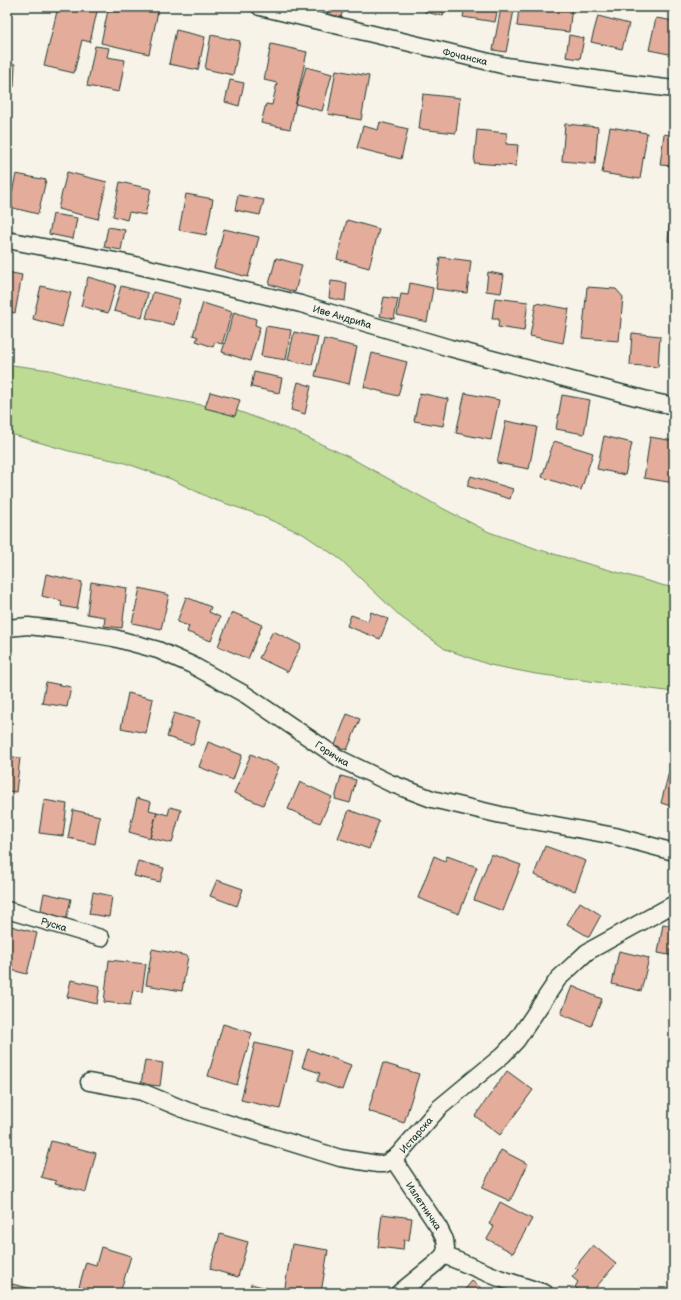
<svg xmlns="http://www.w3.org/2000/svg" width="681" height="1300" viewBox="0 0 681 1300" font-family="'Balsamiq Sans',sans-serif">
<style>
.green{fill:#bedb93;stroke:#6e8c64}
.building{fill:#e4ad9b;stroke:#1f3d34}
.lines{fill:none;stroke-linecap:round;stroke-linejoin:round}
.street-casing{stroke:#1f3d34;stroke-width:19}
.street{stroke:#f7f3e8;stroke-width:16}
.labels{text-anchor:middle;stroke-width:3;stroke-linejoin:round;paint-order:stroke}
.street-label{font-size:10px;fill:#1f3d34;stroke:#f7f3e8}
</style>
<rect width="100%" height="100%" fill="#f7f3e8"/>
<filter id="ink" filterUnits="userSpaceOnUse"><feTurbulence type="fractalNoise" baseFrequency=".025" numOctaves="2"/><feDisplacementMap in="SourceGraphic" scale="8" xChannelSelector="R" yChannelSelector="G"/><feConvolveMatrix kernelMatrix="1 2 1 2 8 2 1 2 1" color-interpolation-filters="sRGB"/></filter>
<g filter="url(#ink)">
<path class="green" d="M12,365l38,5 47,14 93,19 45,7 60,22 54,25 91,50 49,25 51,18 125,36 9,1v105l-138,-18 -46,-9 -45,-16 -44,-32 -61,-58 -37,-25 -49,-21 -42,-14 -41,-20 -49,-17 -53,-11 -62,-18v-67z"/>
<path class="building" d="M7,7h5l-5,31z
M58,7h40l-8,35 -8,-2 -8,33 -30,-7z
M118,7h21l19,4 -9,43 -48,-11 7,-33 9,2z
M329,7h15l-3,10 -14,-3z
M426,7h19l-2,9 -18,-4z
M465,7h33l-3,15 -32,-5z
M519,7h53l-3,25 -52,-6z
M616,7h21l-1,4z
M647,7h20l-1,5 -19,-4z
M501,8l13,2 -8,42 -13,-2z
M598,16l31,8 -7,25 -31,-7z
M656,18l18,3v34l-25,-5z
M176,30l29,7 -7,33 -29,-6z
M211,35l29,6 -7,34 -28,-6z
M569,35l15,3 -4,21 -14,-2z
M271,44l36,8 -17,77 -29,-6 5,-19 6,1 5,-22 -13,-3z
M95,46l14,2 -2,9 18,3 -6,32 -32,-6z
M7,64h8l-1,23h-7z
M306,67l26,7 -10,37 -26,-7z
M336,70l33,6 -8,44 -33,-6z
M230,80l14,3 -5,23 -14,-4z
M423,94l37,4 -4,35 -37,-4z
M380,122l28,7 -7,30 -44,-11 6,-22 15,4z
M565,124l33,3 -3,37 -33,-3z
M610,127l37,6 -7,46 -38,-6z
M477,130l30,3 -1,11 12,1 -2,21 -42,-3z
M664,134l10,2v30l-14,-1z
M67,172l40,10 -9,37 -40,-10z
M16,174l30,6 -8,34 -29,-7z
M120,182l31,7 -6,26 -16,-3 -2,8 -14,-4z
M186,194l27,5 -7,36 -27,-5z
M238,195l26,5 -4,15 -25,-5z
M53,214l24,4 -4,21 -24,-5z
M347,220l32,9 -10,39 -32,-9z
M670,220l4,1v21l-6,-1z
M108,227l17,3 -4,20 -17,-3z
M224,229l35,8 -11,40 -34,-9z
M440,257l31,4 -4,32 -31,-4z
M276,258l26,7 -7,27 -26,-8z
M7,272l15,3 -7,38 -8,-2z
M488,272l16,3 -3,18 -15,-2z
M88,277l28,8 -8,28 -27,-7z
M331,281l16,2 -2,18 -16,-3z
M410,283l23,5 -6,34 -30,-7 4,-21 7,1z
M41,286l30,7 -9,34 -29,-8z
M121,286l27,7 -6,25 -28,-7z
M587,287l29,2 7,8 -4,44 -37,-3z
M153,292l27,7 -6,26 -28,-7z
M384,297l14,2 -4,20 -14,-3z
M495,298l33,4 -4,29 -26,-4 1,-8h-7z
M203,303l29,9 -10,32 -7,-2 -2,5 -17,-6 2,-4 -5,-2z
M536,303l33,6 -6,34 -33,-7z
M234,312l22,7 -1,6 5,2 -10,34 -28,-9z
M266,326l25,4 -5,30 -25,-4z
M294,332l24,5 -6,28 -24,-5z
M632,333l28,3 -2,31 -28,-2z
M324,339l33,8 -8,37 -34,-8z
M372,353l35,9 -9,34 -34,-9z
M254,372l28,6 -3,15 -28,-6z
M298,382l13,4 -6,28 -14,-4z
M210,392l30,8 -5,16 -30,-8z
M420,393l28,6 -5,27 -29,-5z
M465,393l34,7 -8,40 -35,-7z
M562,395l28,5 -6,34 -28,-5z
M506,421l31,6 -8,42 -32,-6z
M604,436l28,7 -7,32 -28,-6z
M650,437l24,4v42l-30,-5z
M554,441l39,12 -12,37 -39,-13z
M471,476l42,13 -3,10 -43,-13z
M46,574l36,8 -5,27 -16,-3 1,-5 -20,-5z
M91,582l36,6 -5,40 -18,-2 1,-9 -18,-3z
M140,588l29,7 -8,34 -29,-6z
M186,597l25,10 -2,5 11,5 -9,24 -24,-9 2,-6 -12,-4z
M232,612l30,13 -14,34 -30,-13z
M371,612l17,7 -8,20 -33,-13 4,-11 17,6z
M273,631l28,14 -13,27 -29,-14z
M46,682l25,5 -4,20 -25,-4z
M128,693l25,6 -7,34 -25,-5z
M174,713l26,8 -7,24 -26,-8z
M347,714l13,5 -13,31 -12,-5z
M208,742l34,13 -9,25 -34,-13z
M251,754l28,13 -16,38 -29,-12z
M7,756l13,2 -4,34 -9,-1z
M669,772l5,1v34l-13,-4z
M341,776l15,4 -6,23 -15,-4z
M300,782l32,15 -12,26 -32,-14z
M137,798l14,4 -2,8 8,2 -7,26 -21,-6z
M44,800l23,4 -4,32 -24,-3z
M170,807l11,3 -9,33 -22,-5 7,-26 11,3z
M73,810l27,6 -5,28 -27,-6z
M349,810l30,11 -10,28 -31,-11z
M545,846l41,15 -11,30 -41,-16z
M491,854l30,11 -18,46 -29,-11z
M434,856l11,5 2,-5 30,11 -18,47 -41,-16z
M138,861l26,7 -4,14 -26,-6z
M217,880l26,9 -6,17 -27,-10z
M93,892l19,4 -3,21 -20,-3z
M44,893l27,6 -5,21 -26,-5z
M580,902l21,13 -12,22 -22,-13z
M663,924l11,2v30l-16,-3z
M7,925l30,8 -10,41 -20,-5z
M152,949l36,7 -6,35 -36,-6z
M619,951l30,7 -8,33 -29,-7z
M109,960l37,4 -4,28 -9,-2 -3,15 -26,-3z
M71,980l29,6 -3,18 -30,-7z
M572,986l30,13 -11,27 -30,-12z
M223,1024l29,9 -15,52 -29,-9z
M255,1043l38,9 -13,57 -39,-9z
M308,1049l43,16 -9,25 -25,-9 3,-8 -18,-6z
M145,1060l18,3 -3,23 -19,-2z
M383,1063l36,11 -15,49 -36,-12z
M507,1071l26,19 -33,45 -25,-19z
M51,1141l45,12 -10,39 -31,-8 1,-3 -15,-4z
M501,1150l27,14 -18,37 -28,-13z
M500,1202l32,17 -19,34 -26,-14 7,-12 -5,-3z
M382,1214l30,4 -3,22h-5l-1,10 -25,-3z
M220,1234l28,8 -10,35 -28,-8z
M292,1244l36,6 -7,43h-37z
M593,1245l23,19 -25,29h-9l-7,-6 3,-5 -6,-5 6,-7 -3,-3z
M101,1247l30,9 -11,37h-20l-21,-6 7,-25 10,3z
M472,1281l15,12h-25z
M7,1283l31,7 -1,3h-30z
M251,1284l31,8v1h-33z"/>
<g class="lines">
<defs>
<g id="street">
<path id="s1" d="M260,7l246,59 110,16 58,7"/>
<path id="s2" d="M7,240l124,24 170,40 149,44 205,54 19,4"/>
<path id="s3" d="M7,628l21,-2 44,5 42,7 44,12 34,15 54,30 94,64 50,24 42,16 69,16 114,21 59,16"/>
<path id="s4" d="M7,910l94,28"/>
<path id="s5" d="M89,1082l38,7 15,3 46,19 152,47 38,6h7l13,-9 41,-47 64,-53 14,-15 41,-61 13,-12 16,-15 87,-48"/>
<path id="s6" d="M393,1159l46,69 6,12 1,8 -2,7 -8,8 -37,30"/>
<path d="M444,1255l55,23 46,15"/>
</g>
</defs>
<use href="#street" class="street-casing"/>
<use href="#street" class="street"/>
</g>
</g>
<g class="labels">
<g class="street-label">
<text dy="4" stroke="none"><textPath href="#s1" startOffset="211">Фочанска</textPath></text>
<text dy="4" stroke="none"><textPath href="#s2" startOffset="344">Иве Андрића</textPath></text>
<text dy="4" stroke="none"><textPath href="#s3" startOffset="357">Горичка</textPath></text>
<text dy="4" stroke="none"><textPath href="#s4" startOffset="49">Руска</textPath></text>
<text dy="4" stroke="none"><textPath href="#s5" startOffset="351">Истарска</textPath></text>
<text dy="4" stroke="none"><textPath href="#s6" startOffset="56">Излетничка</textPath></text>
</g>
</g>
<rect width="681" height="1300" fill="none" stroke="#f7f3e8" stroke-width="24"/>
<rect x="12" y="12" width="657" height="1276" fill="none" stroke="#1f3d34" stroke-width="1.5" filter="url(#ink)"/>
</svg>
